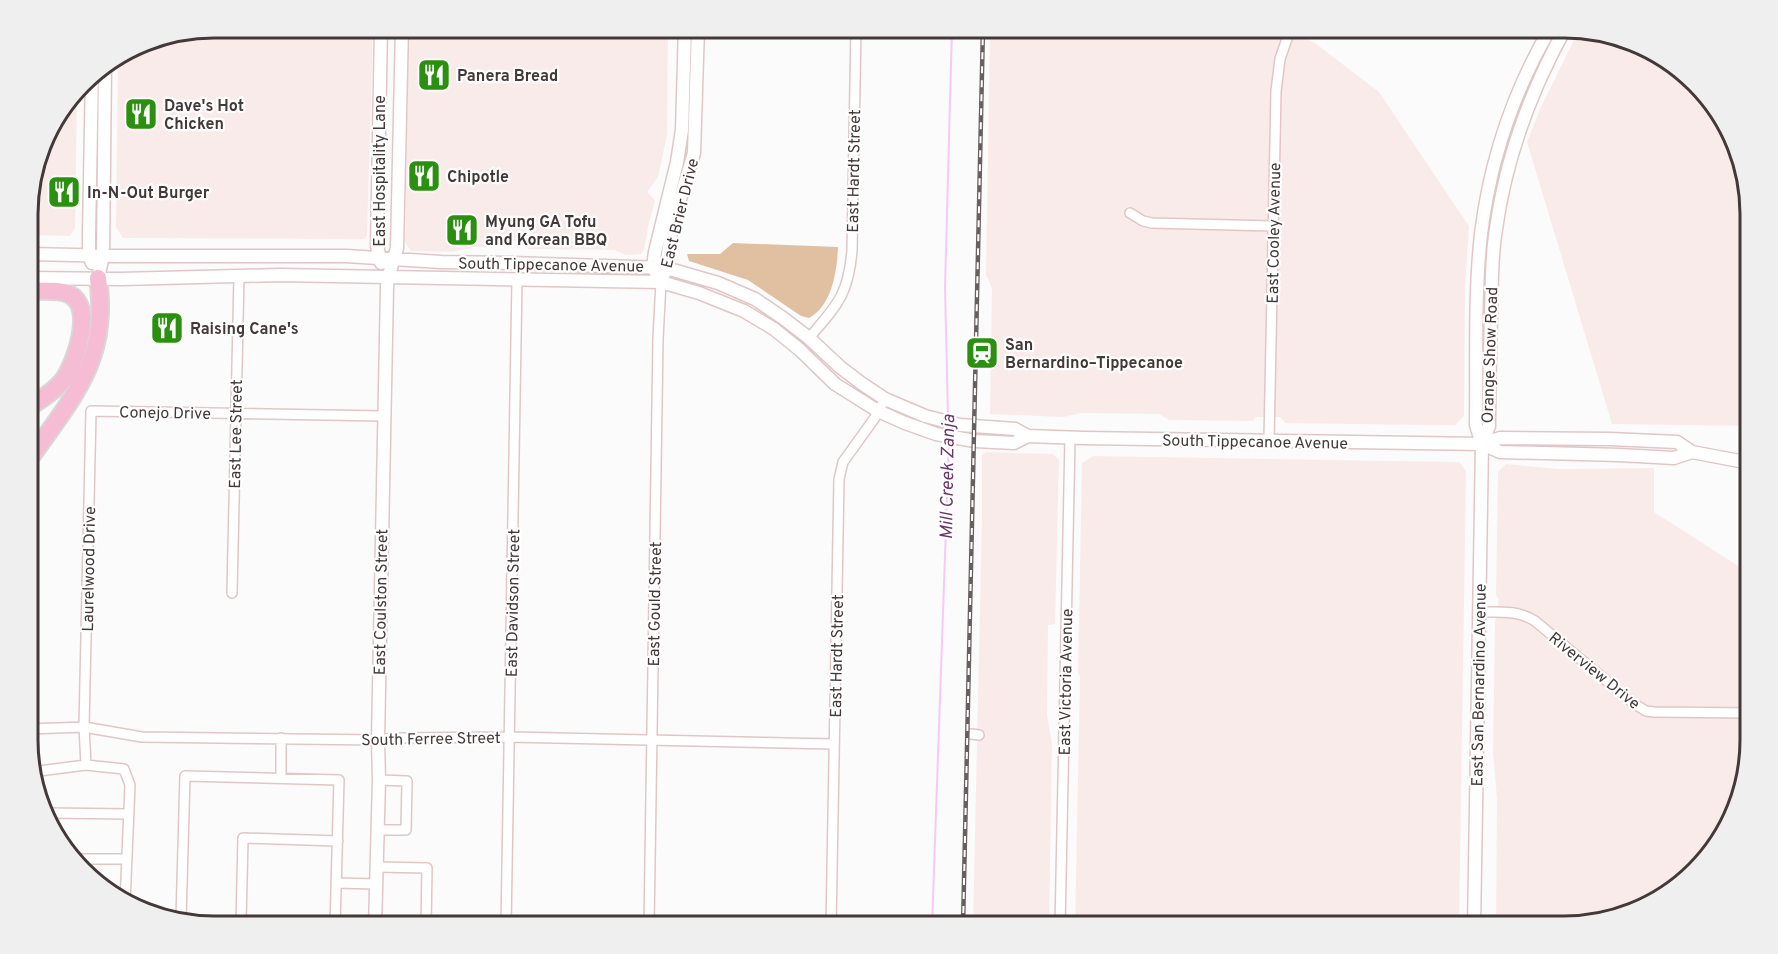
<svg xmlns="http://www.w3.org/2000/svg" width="1778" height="954" viewBox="0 0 1778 954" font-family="Overpass,sans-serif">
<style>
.built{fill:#faebeb}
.green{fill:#e1c0a1}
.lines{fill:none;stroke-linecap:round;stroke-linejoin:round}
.stream{stroke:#f8c8f6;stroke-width:2}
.street-casing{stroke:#e2c6c7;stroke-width:12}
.secondary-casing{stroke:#e2c6c7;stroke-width:15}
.highway-casing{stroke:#dad7d7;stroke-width:20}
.street{stroke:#fff;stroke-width:9}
.secondary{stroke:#fff;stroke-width:12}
.highway{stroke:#f5bcd3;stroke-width:16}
.rail-casing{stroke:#685f5f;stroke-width:4.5}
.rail{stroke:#fff;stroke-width:2;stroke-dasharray:7;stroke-linecap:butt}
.labels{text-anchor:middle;stroke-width:4.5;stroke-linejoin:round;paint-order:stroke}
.poi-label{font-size:16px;font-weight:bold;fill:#443939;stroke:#fff;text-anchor:start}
.street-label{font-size:16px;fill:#443939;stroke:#fff}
.water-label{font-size:18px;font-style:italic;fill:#6c346c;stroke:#fff}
.rim{fill:none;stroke:#443939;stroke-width:3}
</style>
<rect width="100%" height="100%" fill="#fbfbfb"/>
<path class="built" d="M213,27h160l-6,209 -3,3 -241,-1 -7,-11 2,-171 24,-15z
M409,27h259l-1,108 -9,42 -11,15 7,7 1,3 -6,20 -5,28 -3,4 -15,1 -12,-5 -85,-1 -4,-2 -4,-6h-13l-6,6h-28l-21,5 -42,-1 -6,-9z
M990,27h288l37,16 64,49 90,134 -4,63 -1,127 -9,9h-33l-136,-2 -6,-6h-24l-3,4 -84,-1 -10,-6 -77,-1 -19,4 -73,-3 2,-126 -6,-13z
M1579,30l68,16 71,62 3,7 28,74 1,237 -138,-2 -85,-282 13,-33z
M77,91l-2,137 -5,8 -42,-1 -1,-34 19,-70z
M986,452l67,2 6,6 -4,164 -7,1 -1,90 5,29 -3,183h-76l9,-411v-61z
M1093,456l366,6 7,9 -7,456h-384l5,-250 -2,-4 4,-210z
M1506,464l52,5 96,-1v44l97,62v167l-19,82 -64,73 -91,31h-81l1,-128 -4,-47 2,-128 4,-25 -3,-4 2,-123z"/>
<path class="green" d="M733,243l105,4c-1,24 -6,59 -29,71l-8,-2 -53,-36 -59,-19 -2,-7h33z"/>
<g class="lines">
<path class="stream" d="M948,417l-3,-129 7,-261
M932,927l17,-486"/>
<defs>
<path id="street" d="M1130,213l13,8 9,2 122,3
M809,338c28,-33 39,-42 43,-87l4,-224
M1269,441l7,-350 4,-32 11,-32
M232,593l7,-317
M1479,612c20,0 39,-2 56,9l98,82 13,8 8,1 97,1
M29,729l55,-2 58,10 236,3 19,-2 113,-1 324,7
M971,734l8,1
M31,772l55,-7
M281,778v-40
M48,813l81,1
M378,830h28l1,-49 -28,-1
M71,859h55
M377,867l50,1 -1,59
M336,883l40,1
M125,903l5,-118 -6,-16 -38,-4 -2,-38 7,-316 292,5
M181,919l4,-143 154,4 -4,147
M335,925l-94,-3 2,-84 95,3
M506,927l11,-647
M649,927l9,-588 3,-57
M831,927l8,-448 4,-17 31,-43 11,-20
M1060,927l10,-489"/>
<path id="secondary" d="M92,72l-3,162v21l3,8
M28,254l92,2h226l95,6 71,1 154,5 52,15 37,16 28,19 26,20 31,29 21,16 24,16 40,17 35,9 55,4 13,7 55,2 399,6 18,-6 110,1 67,3 15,10 58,11
M381,263l-4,-17 4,-219
M656,273l-3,-7 2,-14 22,-90 5,-32 3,-103
M664,274l2,-6 6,-42 22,-73 4,-126
M28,278l93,1 159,-4 381,7 38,11 45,18 30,18 26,21 35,34 43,27 27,12 31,11 39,7 39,2 14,-7
M98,278l5,-22 2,-191
M1482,444l-6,-19c1,-63 -2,-128 5,-191 9,-73 33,-144 70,-207
M1482,444l18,8 120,3 54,3 18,-6
M375,927l4,-147 -1,-40 9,-453 1,-9 9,-30 5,-221
M1474,927l8,-483 7,-18c0,-37 1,-74 2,-110 1,-29 0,-58 5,-87 10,-72 35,-139 70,-202"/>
<path id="highway" d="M28,291c12,0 30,-2 41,3 26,13 7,67 -5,85 -9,12 -24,21 -36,29
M28,461c44,-63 82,-101 70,-183"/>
</defs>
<use href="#street" class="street-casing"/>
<use href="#secondary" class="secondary-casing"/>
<use href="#highway" class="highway-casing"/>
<use href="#street" class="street"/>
<use href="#secondary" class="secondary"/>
<use href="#highway" class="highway"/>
<defs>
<path id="rail" d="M963,927l20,-900"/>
</defs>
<use href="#rail" class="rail-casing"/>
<use href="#rail" class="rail"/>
</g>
<defs>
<symbol id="restaurant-square" viewBox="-11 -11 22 22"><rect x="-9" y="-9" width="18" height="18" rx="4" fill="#2b900f" stroke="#fff"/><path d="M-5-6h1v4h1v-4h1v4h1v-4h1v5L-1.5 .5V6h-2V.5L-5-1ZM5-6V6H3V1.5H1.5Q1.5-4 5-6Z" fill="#fff"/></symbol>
<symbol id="station-square" viewBox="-11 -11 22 22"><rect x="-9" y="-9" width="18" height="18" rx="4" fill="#2b900f" stroke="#fff"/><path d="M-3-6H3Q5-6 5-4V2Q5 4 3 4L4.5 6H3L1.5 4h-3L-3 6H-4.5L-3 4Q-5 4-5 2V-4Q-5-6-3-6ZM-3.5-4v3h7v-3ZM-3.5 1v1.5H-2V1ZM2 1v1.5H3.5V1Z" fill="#fff"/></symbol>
</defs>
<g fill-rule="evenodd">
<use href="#restaurant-square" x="415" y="56" width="38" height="38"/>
<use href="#restaurant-square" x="122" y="95" width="38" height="38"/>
<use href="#restaurant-square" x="405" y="157" width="38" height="38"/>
<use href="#restaurant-square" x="45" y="173" width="38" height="38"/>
<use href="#restaurant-square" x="443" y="211" width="38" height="38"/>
<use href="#restaurant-square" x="148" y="309" width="38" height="38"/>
<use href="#station-square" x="963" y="334" width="38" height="38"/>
</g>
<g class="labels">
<g class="poi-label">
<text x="457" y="81">Panera Bread</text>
<text x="164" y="111">Dave's Hot<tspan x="164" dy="18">Chicken</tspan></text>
<text x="447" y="182">Chipotle</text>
<text x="87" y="198">In-N-Out Burger</text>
<text x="485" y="227">Myung GA Tofu<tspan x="485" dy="18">and Korean BBQ</tspan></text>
<text x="190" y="334">Raising Cane's</text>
<text x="1005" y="350">San<tspan x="1005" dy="18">Bernardino–Tippecanoe</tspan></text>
</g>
<g class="street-label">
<text transform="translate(379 171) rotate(-90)" y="6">East Hospitality Lane</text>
<text transform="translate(853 171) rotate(-89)" y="6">East Hardt Street</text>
<text transform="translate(679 213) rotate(-76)" y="6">East Brier Drive</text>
<text transform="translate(1273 233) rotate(-89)" y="6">East Cooley Avenue</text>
<text transform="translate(551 264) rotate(1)" y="6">South Tippecanoe Avenue</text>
<text transform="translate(1489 355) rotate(-88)" y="6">Orange Show Road</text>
<text transform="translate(165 412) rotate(1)" y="6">Conejo Drive</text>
<text transform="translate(235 434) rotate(-89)" y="6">East Lee Street</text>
<text transform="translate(1255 441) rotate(1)" y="6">South Tippecanoe Avenue</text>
<text transform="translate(88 569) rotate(-89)" y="6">Laurelwood Drive</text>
<text transform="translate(380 602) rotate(-89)" y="6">East Coulston Street</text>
<text transform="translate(512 603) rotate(-89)" y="6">East Davidson Street</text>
<text transform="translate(654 604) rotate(-89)" y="6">East Gould Street</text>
<text transform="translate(836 656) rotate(-89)" y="6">East Hardt Street</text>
<text transform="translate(1595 670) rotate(39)" y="6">Riverview Drive</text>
<text transform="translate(1065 682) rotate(-89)" y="6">East Victoria Avenue</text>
<text transform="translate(1478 685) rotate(-89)" y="6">East San Bernardino Avenue</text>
<text transform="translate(431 738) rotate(-1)" y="6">South Ferree Street</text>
</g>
<g class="water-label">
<text transform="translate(947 477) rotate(-89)" y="6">Mill Creek Zanja</text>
</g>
</g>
<path d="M0 0H1778V954H0ZM214 38H1564A176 176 0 0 1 1740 214V740A176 176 0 0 1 1564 916H214A176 176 0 0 1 38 740V214A176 176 0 0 1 214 38Z" fill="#f0efef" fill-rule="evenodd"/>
<path class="rim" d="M214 38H1564A176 176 0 0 1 1740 214V740A176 176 0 0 1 1564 916H214A176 176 0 0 1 38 740V214A176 176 0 0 1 214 38Z"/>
</svg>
